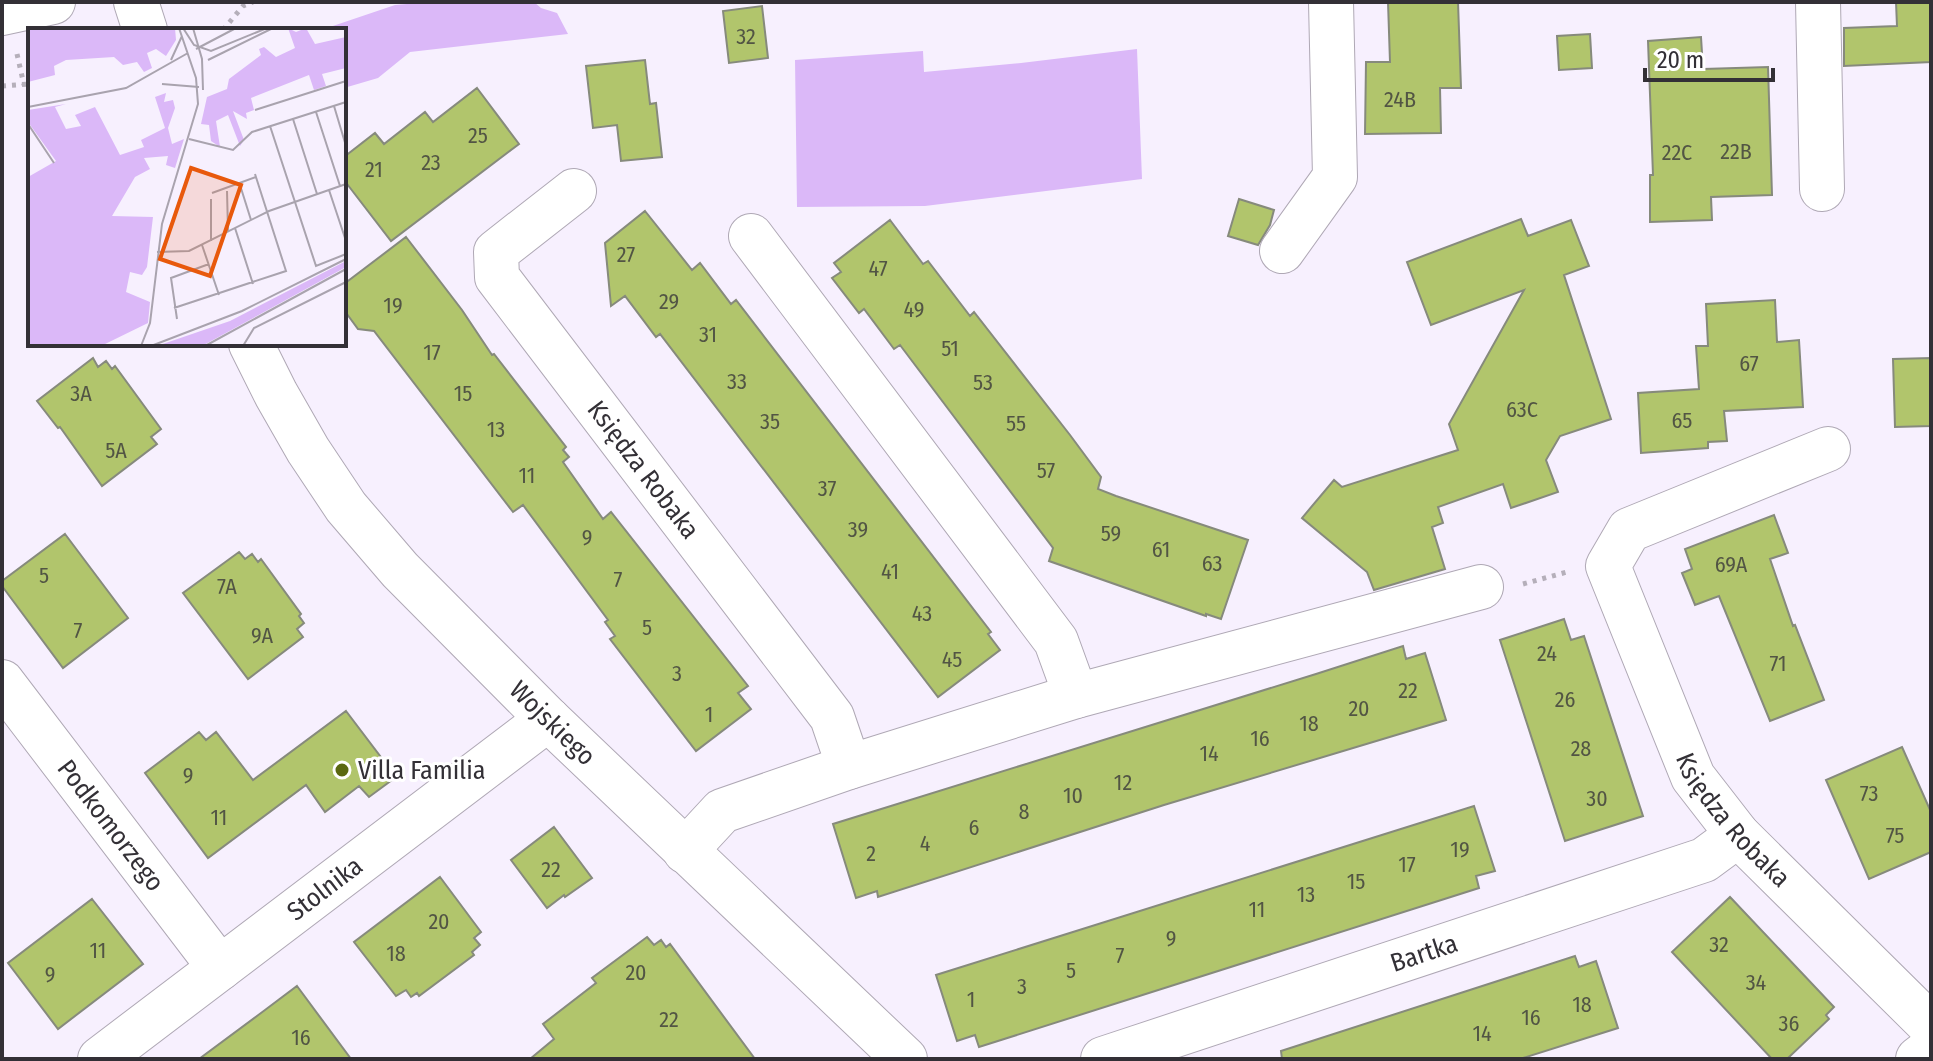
<svg xmlns="http://www.w3.org/2000/svg" width="1933" height="1061" viewBox="0 0 1933 1061" font-family="'Fira Sans Condensed',sans-serif">
<style>
.green{fill:#dbb8f8}
.building{fill:#b1c56c;stroke:#868a7c;stroke-width:2}
.lines{fill:none;stroke-linecap:round;stroke-linejoin:round}
.minor-casing{stroke:#afa8b5;stroke-width:46}
.major-casing{stroke:#afa8b5;stroke-width:46}
.path{stroke:#b5afba;stroke-width:5;stroke-dasharray:4 6;stroke-linecap:butt}
.minor{stroke:#fff;stroke-width:44}
.major{stroke:#fff;stroke-width:44}
.poi-dot{fill:#5a6811;stroke:#fff;stroke-width:3}
.labels{text-anchor:middle;stroke-width:6;stroke-linejoin:round;paint-order:stroke}
.number-label{font-size:22px;fill:#525544}
.street-label{font-size:26px;fill:#333036;stroke:#fff}
.poi-label{font-size:26px;fill:#333036;stroke:#fff;text-anchor:start}
.inset-road{fill:none;stroke:#a9a3ae;stroke-width:2}
.view{fill:#e8590c;fill-opacity:0.15;stroke:#e8590c;stroke-width:4}
.inset-edge{fill:none;stroke:#333036;stroke-width:4}
</style>
<rect width="100%" height="100%" fill="#f7f0fe"/>
<path class="green" d="M430,2h104l7,6 16,5 11,21 -158,18 -32,26 -34,10v-58h-23l74,-25z
M1137,49l5,130 -217,27 -128,1 -2,-147 128,-9 1,21 97,-9z"/>
<path class="building" d="M1388,2h70l3,86h-21l1,45 -76,1 1,-72h24z
M1896,2h35v60l-87,4v-38l53,-2z
M762,6l6,52 -39,5 -6,-52z
M1590,34l2,34 -33,2 -2,-34z
M1701,37l2,32 65,-2 4,128 -61,2 1,23 -62,2v-47h3l-5,-134z
M645,60l5,44 6,-1 6,54 -41,4 -4,-36 -24,3 -7,-62z
M477,88l42,56 -128,97 -47,-61v-23l31,-24 9,11 41,-32 8,10z
M1239,199l35,11 -4,15 -12,20 -30,-9z
M645,211l47,59 8,-7 31,41 5,-4 255,332 -3,2 12,16 -62,47 -278,-363 -4,3 -31,-41 -14,10 -6,-63z
M1521,219l7,17 43,-16 18,46 -25,9 47,144 -51,17 -14,24 12,32 -47,16 -8,-24 -65,23 5,16 -11,4 13,42 -71,21 -7,-18 -65,-54 32,-38 8,7 116,-37 -9,-26 75,-134 -93,35 -24,-63z
M890,220l33,44 5,-3 42,55 4,-4 96,123 31,42 -3,12 18,7 132,44 -27,79 -15,-5v2l-157,-55 4,-13 -153,-203 -6,4 -30,-40 -5,4 -27,-35 9,-6 -7,-9z
M406,237l56,73 30,45 2,-1 72,93 -3,3 6,7 -6,5 40,57 8,-7 137,174 -10,7 13,16 -55,42 -86,-112 5,-3 -10,-14 3,-2 -85,-115 -10,7 -139,-181 -16,-2 -14,-19v-26z
M1775,300l2,42 22,-2 4,67 -79,4 3,30 -19,1v6l-67,5 -3,-60 61,-4 -3,-43h12l-2,-42z
M93,358l5,9 8,-6 6,8 3,-3 46,63 -10,8 6,7 -55,42 -42,-59 -2,1 -21,-27z
M1931,358v68l-36,1 -2,-68z
M1774,515l14,38 -18,6 23,67 2,-1 29,75 -54,21 -51,-125 -24,9 -13,-32 10,-4 -7,-20z
M65,534l63,84 -65,50 -61,-82v-5z
M239,552l6,7 7,-5 6,8 3,-3 40,55 -2,2 5,7 -7,6 6,8 -55,42 -65,-86z
M1564,619l7,21 13,-4 59,180 -78,25 -65,-201z
M1403,646l3,13 19,-6 21,67 -282,85 -286,92 -1,-6 -21,7 -23,-74 483,-150z
M346,711l50,66 -27,20 -10,-11 -34,26 -19,-27 -98,73 -63,-85 54,-41 7,8 10,-8 37,48z
M1902,747l29,65v40l-62,27 -43,-99z
M1474,806l21,65 -19,5 3,12 -500,159 -4,-12 -18,6 -21,-66z
M554,827l38,51 -27,19 -1,-2 -17,13 -36,-48z
M440,877l41,55 -7,6 6,7 -8,7 2,3 -55,41 -2,-3 -6,4 -5,-7 -10,6 -42,-54z
M1730,897l104,110 -8,8 3,4 -42,40h-15l-100,-107z
M92,899l51,65 -85,65 -50,-66z
M647,937l7,8 7,-5 5,7 4,-3 85,115h-225l24,-20 -11,-15 53,-41 -4,-5z
M1575,956l4,11 17,-6 22,67 -98,31h-238l-1,-8z
M297,986l54,73h-152l66,-49z"/>
<g class="lines">
<defs>
<g id="minor">
<path d="M136,2l9,28"/>
<path d="M1818,2l4,187"/>
<path id="s1" d="M574,191l-78,61 1,25 335,440 17,50"/>
<path d="M751,236l305,405 20,55"/>
<path d="M1282,251l53,-74 -4,-175"/>
<path id="s2" d="M251,344l25,50 32,56 38,57 54,63 148,149 357,340"/>
<path id="s3" d="M1828,449l-199,81 -21,36 85,211 45,58 193,191"/>
<path id="s4" d="M2,682l218,286"/>
<path d="M685,851l37,-40 127,-44 227,-71 405,-109"/>
<path id="s5" d="M100,1059l448,-340"/>
<path id="s6" d="M1103,1059l601,-199 34,-25"/>
<path d="M1918,1059l13,-10"/>
</g>
<path id="major" d="M2,13l51,-11"/>
</defs>
<use href="#minor" class="minor-casing"/>
<use href="#major" class="major-casing"/>
<path class="path" d="M223,30l20,-24 10,-4
M17,54l7,31
M2,86l28,-2
M1523,584l44,-12"/>
<use href="#minor" class="minor"/>
<use href="#major" class="major"/>
</g>
<circle class="poi-dot" cx="342" cy="770" r="8"/>
<g class="labels">
<g class="number-label">
<text x="746" y="44">32</text>
<text x="1400" y="107">24B</text>
<text x="478" y="143">25</text>
<text x="1736" y="159">22B</text>
<text x="1677" y="160">22C</text>
<text x="431" y="170">23</text>
<text x="374" y="177">21</text>
<text x="626" y="262">27</text>
<text x="878" y="276">47</text>
<text x="669" y="309">29</text>
<text x="393" y="313">19</text>
<text x="914" y="317">49</text>
<text x="708" y="342">31</text>
<text x="950" y="356">51</text>
<text x="432" y="360">17</text>
<text x="1749" y="371">67</text>
<text x="737" y="389">33</text>
<text x="983" y="390">53</text>
<text x="81" y="401">3A</text>
<text x="463" y="401">15</text>
<text x="1522" y="417">63C</text>
<text x="1682" y="428">65</text>
<text x="770" y="429">35</text>
<text x="1016" y="431">55</text>
<text x="496" y="437">13</text>
<text x="116" y="458">5A</text>
<text x="1046" y="478">57</text>
<text x="527" y="483">11</text>
<text x="827" y="496">37</text>
<text x="858" y="537">39</text>
<text x="1111" y="541">59</text>
<text x="587" y="545">9</text>
<text x="1161" y="557">61</text>
<text x="1212" y="571">63</text>
<text x="1731" y="572">69A</text>
<text x="890" y="579">41</text>
<text x="44" y="583">5</text>
<text x="618" y="587">7</text>
<text x="227" y="594">7A</text>
<text x="922" y="621">43</text>
<text x="647" y="635">5</text>
<text x="78" y="638">7</text>
<text x="262" y="643">9A</text>
<text x="1547" y="661">24</text>
<text x="952" y="667">45</text>
<text x="1778" y="671">71</text>
<text x="677" y="681">3</text>
<text x="1408" y="698">22</text>
<text x="1565" y="707">26</text>
<text x="1359" y="716">20</text>
<text x="709" y="722">1</text>
<text x="1309" y="731">18</text>
<text x="1260" y="746">16</text>
<text x="1581" y="756">28</text>
<text x="1209" y="761">14</text>
<text x="188" y="783">9</text>
<text x="1123" y="790">12</text>
<text x="1869" y="801">73</text>
<text x="1073" y="803">10</text>
<text x="1597" y="806">30</text>
<text x="1024" y="819">8</text>
<text x="219" y="825">11</text>
<text x="974" y="835">6</text>
<text x="1895" y="843">75</text>
<text x="925" y="851">4</text>
<text x="1460" y="857">19</text>
<text x="871" y="861">2</text>
<text x="1407" y="872">17</text>
<text x="551" y="877">22</text>
<text x="1356" y="889">15</text>
<text x="1306" y="902">13</text>
<text x="1257" y="917">11</text>
<text x="439" y="929">20</text>
<text x="1171" y="946">9</text>
<text x="1719" y="952">32</text>
<text x="98" y="958">11</text>
<text x="396" y="961">18</text>
<text x="1120" y="963">7</text>
<text x="1071" y="978">5</text>
<text x="636" y="980">20</text>
<text x="50" y="982">9</text>
<text x="1756" y="990">34</text>
<text x="1022" y="994">3</text>
<text x="971" y="1007">1</text>
<text x="1582" y="1012">18</text>
<text x="1531" y="1025">16</text>
<text x="669" y="1027">22</text>
<text x="1789" y="1031">36</text>
<text x="1482" y="1041">14</text>
<text x="301" y="1045">16</text>
</g>
<g class="street-label">
<text dy="9" stroke="none"><textPath href="#s1" startOffset="366">Księdza Robaka</textPath></text>
<text dy="9" stroke="none"><textPath href="#s2" startOffset="488">Wojskiego</textPath></text>
<text dy="9" stroke="none"><textPath href="#s3" startOffset="542">Księdza Robaka</textPath></text>
<text dy="9" stroke="none"><textPath href="#s4" startOffset="180">Podkomorzego</textPath></text>
<text dy="9" stroke="none"><textPath href="#s5" startOffset="282">Stolnika</textPath></text>
<text dy="9" stroke="none"><textPath href="#s6" startOffset="338">Bartka</textPath></text>
</g>
<g class="poi-label">
<text x="358" y="779">Villa Familia</text>
</g>
</g>
<g transform="translate(28 28)">
<rect width="318" height="318" fill="#f7f0fe"/>
<path d="M0,0h147l1,12 -10,16 -10,-7 -9,4 5,15 -8,4 -7,-10 -14,3 -9,-8 -48,3 -12,6 1,9 -27,7zM260,0l8,4 10,-4 9,16 31,-7v31l-24,6 4,12 -12,4 -5,-15 -58,23 3,12 -8,3 1,6 -14,-8 11,29 -4,6 -12,-31 -12,6 4,26 -9,-6 -2,-16 -8,-1 6,-27 20,-8 2,-10 32,-24 -2,-6 5,-2 12,10 19,-9zM138,65l-2,9 9,-2 2,8 -7,20 4,16 12,-5 -9,29 -9,-3 2,-9 -24,2 6,11 -15,8 -23,39 41,1 -6,50 -5,8 -12,-3 -4,20 24,10 -2,21 -47,23h-73v-169l28,-16 -28,-39v-12l38,-6 -11,3 11,22 15,-3 -6,-11 20,-8 25,48 24,-8 -3,-7 24,-12 -10,-31zM318,233v6l-144,79h-45l73,-25z" fill="#dbb8f8"/>
<path class="inset-road" d="M155,0l11,17 17,6 56,-23M165,0l9,31 1,31M168,21l40,-21M143,32l11,-24M180,32l65,-32M134,56l37,3M306,78l12,40M0,79l98,-19 62,-35M227,82l91,-29M288,84l24,74M265,91l24,75M0,96l26,39M242,98l46,140 30,-12M161,111l44,11 19,-18 94,-30M212,157l11,35M301,162l17,51M199,163l1,40M184,165l44,-16M207,200l18,56M183,213v-42M174,217l17,50M129,224l32,-1 80,-40 77,-27M146,280l112,-37 -31,-97M149,291l-6,-41 38,-14M113,318l9,-23 12,-99 36,-120 -2,-26 -17,-50M123,318l91,-35 104,-52M177,318l141,-77M215,318l11,-18 92,-46"/>
<path class="view" d="M163,140l50,17 -31,91 -50,-17z"/>
<rect width="318" height="318" class="inset-edge"/>
</g>
<rect width="1933" height="1061" fill="none" stroke="#333036" stroke-width="8"/>
<path d="M1645 68v12h128v-12" fill="none" stroke="#333036" stroke-width="4"/>
<text x="1657" y="68" font-size="24" fill="#333036" stroke="#ffffff" stroke-width="6" paint-order="stroke">20 m</text>
</svg>
